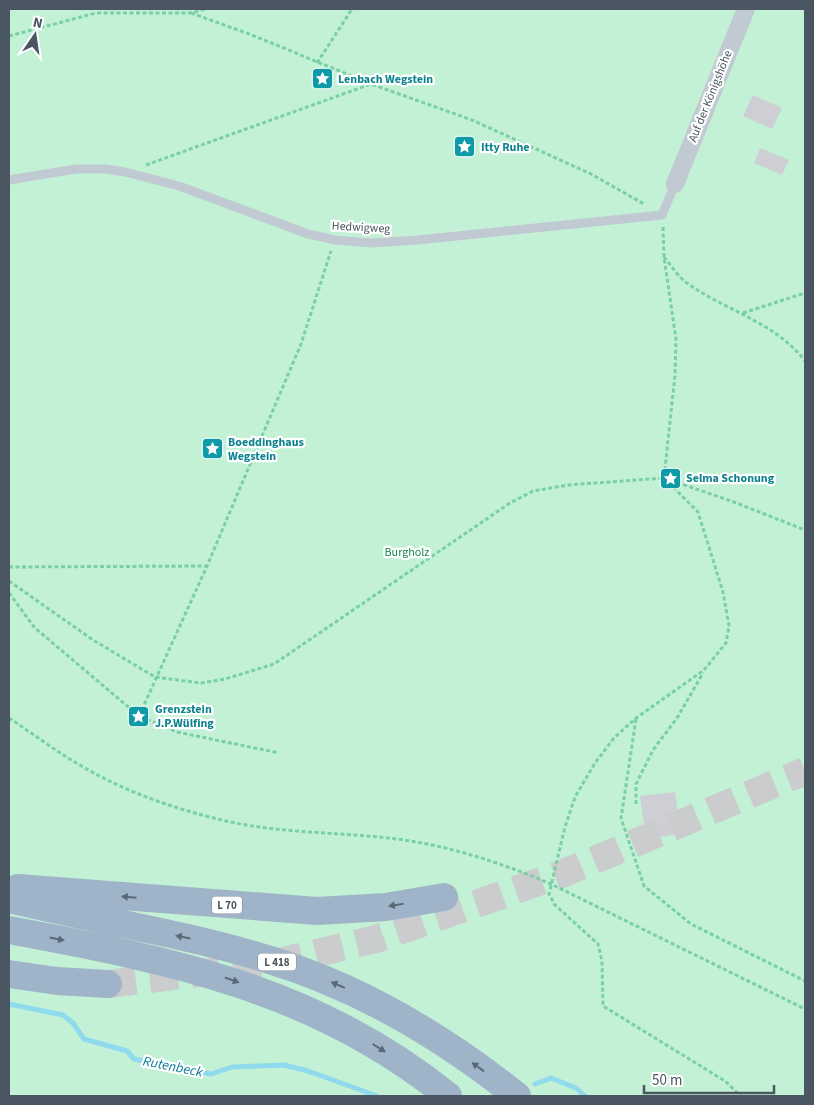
<svg xmlns="http://www.w3.org/2000/svg" width="814" height="1105" viewBox="0 0 814 1105" font-family="'Source Sans 3',sans-serif">
<style>
.green{fill:#c3f1d5}
.lines{fill:none;stroke-linecap:round;stroke-linejoin:round}
.stream{stroke:#90daee;stroke-width:5}
.building{fill:#cdcfd5}
.trunk-tunnel{stroke:#caccce;stroke-width:28;stroke-dasharray:28 14;stroke-linecap:butt}
.path{stroke:#7ad0a6;stroke-width:3;stroke-dasharray:4 2.5;stroke-linecap:butt}
.service{stroke:#c1cad2;stroke-width:9}
.minor{stroke:#c1cad2;stroke-width:18}
.trunk{stroke:#9fb4c9;stroke-width:28}
.oneway{fill:#5b6976}
.labels{text-anchor:middle;stroke-width:4.5;stroke-linejoin:round;paint-order:stroke}
.shield{fill:#fff;stroke:#808990;stroke-width:1}
.shield-label{font-size:11px;font-weight:bold;fill:#4a5661}
.culture-label{font-size:12px;font-weight:bold;fill:#0d838f;stroke:#fff;text-anchor:start}
.street-label{font-size:12px;fill:#4a5661;stroke:#fff}
.park-label{font-size:12px;fill:#17864f;stroke:#fff}
.water-label{font-size:14px;font-style:italic;fill:#0c7c9b;stroke:#fff}
</style>
<rect width="100%" height="100%" fill="#f5f3f3"/>
<path class="green" d="M9,9h796v1087h-796z"/>
<g class="lines">
<path class="stream" d="M9,1004l54,11 10,8 11,16 43,12 7,8 77,15 21,-7 52,-2 24,6 69,25
M535,1084l16,-6 25,10 9,8"/>
</g>
<path class="building" d="M753,95l29,13 -10,21 -29,-13z
M760,148l29,12 -7,15 -28,-12z
M675,792l6,42 -35,5 -6,-43z"/>
<g class="lines">
<path class="trunk-tunnel" d="M108,984l159,-19 109,-26 188,-66 241,-102"/>
<path class="path" d="M191,13l61,22 119,49 101,36 119,54 53,30
M9,36l87,-23h95l15,-4
M317,63l35,-54
M146,165l225,-81
M663,227l1,30 12,82 -1,36 -11,103
M664,257c7,8 14,20 23,26 39,28 88,39 118,78
M743,313l62,-20
M664,478l34,34 25,80 6,34 -3,17 -22,27 -68,48 -22,20 -19,25 -20,34 -10,30 -16,67 6,11 43,39 4,17 1,45 122,75 16,15
M9,567l198,-1
M9,581l84,59 62,37 46,6 24,-4 49,-15 236,-161 23,-12 35,-6 96,-7 70,24 71,28
M9,593l26,35 104,88 38,16 102,21
M139,716l68,-150 94,-222 30,-93
M9,718c23,15 45,32 69,46 45,27 96,45 148,57 52,12 108,11 162,17 57,6 111,24 163,46l254,125
M636,719l-15,99 23,68 47,38 114,57
M636,804v-20l17,-34 24,-32 26,-45"/>
<path class="service" d="M9,180l67,-11h30l19,3 54,14 129,48 27,6 36,3 47,-3 244,-25 13,-31"/>
<path class="minor" d="M675,184l71,-175"/>
<path class="trunk" d="M18,888l299,23 69,-4 58,-10
M9,899c86,21 173,34 258,60 92,28 175,77 250,137
M9,930c162,30 307,59 439,166
M9,974l48,7 51,3"/>
</g>
<defs><path id="oneway-solid" d="M-6-.8H1V-3.2L6.5 0L1 3.2V.8H-6Z" transform="scale(1.25)"/></defs>
<g class="oneway">
<use href="#oneway-solid" transform="translate(129 897) rotate(-175)"/>
<use href="#oneway-solid" transform="translate(396 905) rotate(171)"/>
<use href="#oneway-solid" transform="translate(183 937) rotate(-169)"/>
<use href="#oneway-solid" transform="translate(57 939) rotate(11)"/>
<use href="#oneway-solid" transform="translate(232 980) rotate(19)"/>
<use href="#oneway-solid" transform="translate(338 985) rotate(-157)"/>
<use href="#oneway-solid" transform="translate(379 1048) rotate(32)"/>
<use href="#oneway-solid" transform="translate(478 1067) rotate(-144)"/>
</g>
<defs>
<symbol id="sight-square" viewBox="-11 -11 22 22"><rect x="-9" y="-9" width="18" height="18" rx="4" fill="#0f9aa8" stroke="#fff"/><path d="M0-6L1.8-2.2L6-1.7L2.9 1.2L3.7 5.4L0 3.3L-3.7 5.4L-2.9 1.2L-6-1.7L-1.8-2.2Z" fill="#fff"/></symbol>
</defs>
<g fill-rule="evenodd">
<use href="#sight-square" x="310" y="66" width="25" height="25"/>
<use href="#sight-square" x="452" y="134" width="25" height="25"/>
<use href="#sight-square" x="200" y="436" width="25" height="25"/>
<use href="#sight-square" x="658" y="466" width="25" height="25"/>
<use href="#sight-square" x="126" y="704" width="25" height="25"/>
</g>
<g class="labels">
<g class="shield">
<rect x="212" y="896.5" width="30" height="17" rx="4"/>
<rect x="258" y="953.5" width="38" height="17" rx="4"/>
</g>
<g class="shield-label">
<text x="227" y="909">L 70</text>
<text x="277" y="966">L 418</text>
</g>
<g class="culture-label">
<text x="338" y="83">Lenbach Wegstein</text>
<text x="481" y="151">Itty Ruhe</text>
<text x="228" y="446">Boeddinghaus<tspan x="228" dy="14">Wegstein</tspan></text>
<text x="686" y="482">Selma Schonung</text>
<text x="155" y="713">Grenzstein<tspan x="155" dy="14">J.P.Wülfing</tspan></text>
</g>
<g class="street-label">
<text transform="translate(710 96) rotate(-68)" y="4">Auf der Königshöhe</text>
<text transform="translate(361 227) rotate(3)" y="4">Hedwigweg</text>
</g>
<g class="park-label">
<text x="407" y="556">Burgholz</text>
</g>
<g class="water-label">
<text transform="translate(173 1066) rotate(11)" y="5">Rutenbeck</text>
</g>
</g>
<rect width="814" height="1105" fill="none" stroke="#4a5661" stroke-width="20"/>
<g transform="translate(35 35) rotate(13)" stroke="#ffffff" stroke-width="4" paint-order="stroke">
<path d="M0-4L9 19L0 12L-9 19Z" fill="#4a5661"/>
<text y="-8" font-size="14" font-weight="bold" text-anchor="middle" fill="#4a5661">N</text>
</g>
<path d="M644 1085v8h130v-8" fill="none" stroke="#4a5661" stroke-width="2.5"/>
<text x="652" y="1085" font-size="15" fill="#4a5661" stroke="#ffffff" stroke-width="4" paint-order="stroke">50 m</text>
</svg>
